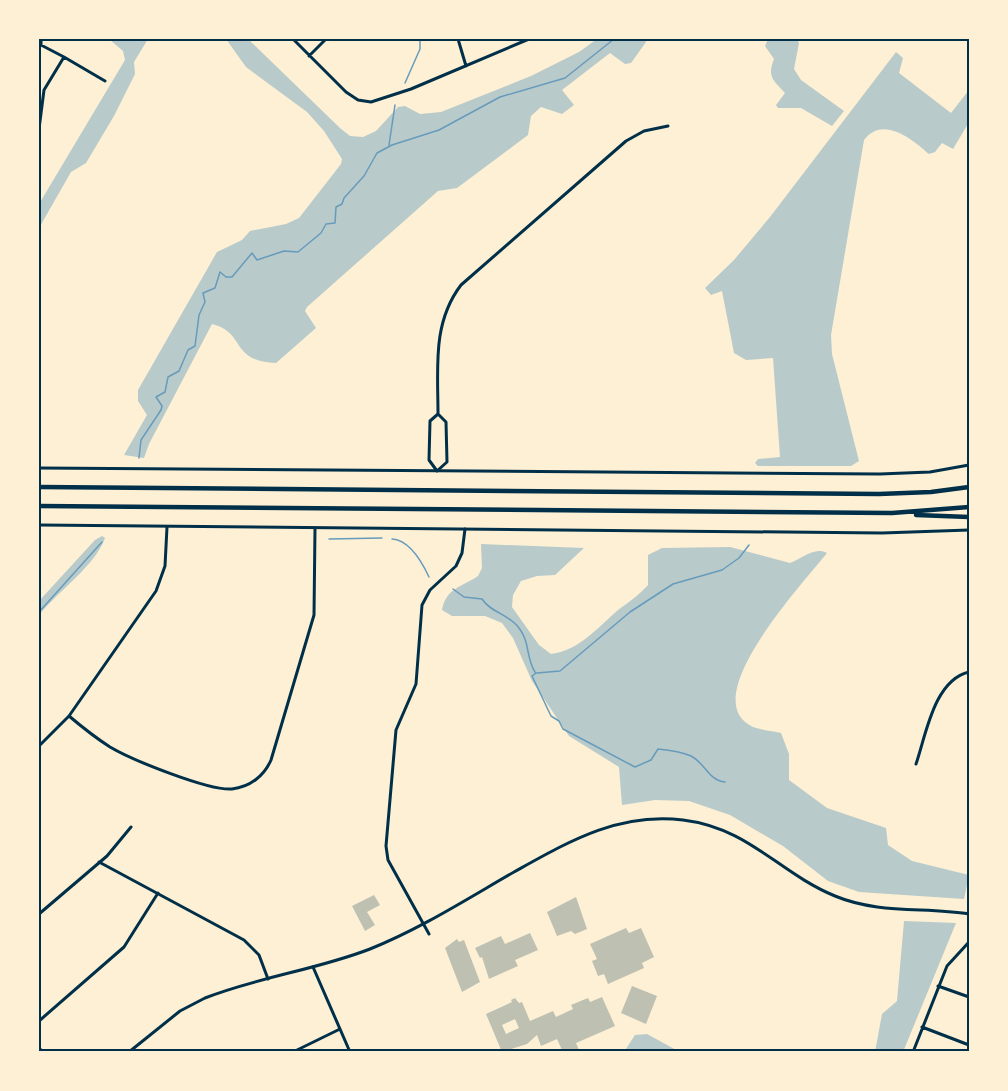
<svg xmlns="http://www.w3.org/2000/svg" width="1008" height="1091" viewBox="0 0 1008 1091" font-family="Poppins,sans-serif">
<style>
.green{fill:#b9caca}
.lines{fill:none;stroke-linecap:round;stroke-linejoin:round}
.stream{stroke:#669bbc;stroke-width:1.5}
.building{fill:#bec0b2;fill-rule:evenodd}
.minor{stroke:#003049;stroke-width:3}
.tertiary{stroke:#003049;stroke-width:3}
.motorway{stroke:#003049;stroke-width:4.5}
.neatline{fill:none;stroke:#003049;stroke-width:2}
</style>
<rect width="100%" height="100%" fill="#fdf0d5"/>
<path class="green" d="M109,39h39l-14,23 1,12 -21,42 -28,47 -15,9 -32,56v-24l86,-144 -2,-9z
M226,39h22l92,89 10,8 13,1 13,-6 22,-24 7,-1 15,8 21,-2 90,-36 48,-24 18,-13h48l1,3 -15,21 -6,1 -15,-11 -48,37 12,15 -12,9 -21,-7 -10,9 -3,19 -71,53 -19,3 -131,116 -2,4 11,17 -40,35c-47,-2 -29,-30 -64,-39l-63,120 -5,14 -20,-3 23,-40 -9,-14v-11l79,-138 25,-12 8,-9 36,-7 13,-6 42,-54 1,-5 -18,-28 -17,-19 -61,-45z
M768,39h29l2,4 -5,26 7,11 43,31 -12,15 -31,-18h-23l-2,-3 9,-12c-12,-13 -18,-16 -11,-34l-9,-13z
M896,52l7,6 -4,15 52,40 18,-23v32l-16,27 -11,-6 -7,9 -6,2c-17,-15 -46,-39 -65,-14l-33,195 1,19 27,107 -8,5h-93l-3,-3 3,-4 22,-2 -7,-99 -27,2 -12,-7 -12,-62 -11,4 -6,-7 29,-28 36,-43z
M102,536l3,2c-10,28 -47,53 -66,77v-14l56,-61z
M481,544l103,4 -29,27 -18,1 -16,5 -8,14 -1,12 27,38 12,9c29,-4 46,-26 67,-44 11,-8 21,-15 30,-25v-30l14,-7 68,-1 60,16c12,-4 24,-17 37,-10 -21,27 -134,147 -74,174 8,3 19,4 28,6l8,21v26l38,28 59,20 2,17 24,16 57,14 -5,24 -105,-7 -31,-11 -45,-35 -53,-31 -41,-14 -34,-1 -33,5 -3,-38 -50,-31 -37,-55 -19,-43 -11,-15 -17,-7h-33l-10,-6c4,-22 20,-23 36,-34l4,-8z
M904,921l52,2 -53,129h-28l7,-38 15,-13z
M647,1034l33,18h-56l11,-17z"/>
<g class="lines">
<path class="stream" d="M405,83l15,-34v-10
M389,145l6,-40
M139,458l2,-18 20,-30 1,-4 -6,-9 9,-5 3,-15 11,-6 9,-21 7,-4 4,-31 6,-13 -2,-9 12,-5 5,-16 6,5h6l20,-24 5,7 27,-9 14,1 23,-19 5,-9 9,-1 1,-16 6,-3 2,-6 20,-22 13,-23 15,-8 47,-15 61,-33 65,-19 49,-39
M329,539l53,-1
M392,539c17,1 30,23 37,38
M453,589l11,8 18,2c9,14 27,15 37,29 11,14 7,30 16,44
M39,612l63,-70
M536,673l-4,3 19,40 8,5 4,8 72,38 16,-7 7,-11c11,1 24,3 33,7 14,7 17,24 34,26
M537,673l23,-2 70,-59 43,-28 49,-14 17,-12 10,-13"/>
</g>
<path class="building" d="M374,895l6,10 -13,7 8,13 -10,6 -13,-25z
M576,897l11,32 -12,5 -4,-3 -14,5 -10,-24z
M626,928l3,5 12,-5 13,29 -12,6 2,5 -36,16 -4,-10 -6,2 -6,-15 5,-2 -7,-15z
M530,933l8,17 -23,10 3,6 -29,13 -7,-22 -2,1 -5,-10 26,-12 4,8z
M457,939l2,3 5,-2 16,42 -18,10 -17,-44z
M632,986l25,10 -11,28 -25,-11z
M602,997l13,29 -39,17 3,7 -5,2h-16l4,-2 -5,-11 -16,7 -4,-11 -10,9 -25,8 -16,-38 26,-12 -1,-2 4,-2 4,5 3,-1 8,19 23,-10 3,6 17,-8 -2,-4 12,-5 5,-2 2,4zM515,1019l4,9 -13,6 -4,-9z"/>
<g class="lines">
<path class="minor" d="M293,39l53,53 12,8 13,2 40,-13 118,-50
M458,39l8,27
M309,56l17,-17
M64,57l41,24
M39,129l5,-39 20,-33 -23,-12v-6
M438,414l-8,7 -1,39 8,11 10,-9 -1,-40 -8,-8c0,-46 -6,-91 23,-129l165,-144 18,-10 24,-5
M69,716c13,11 27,22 41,31 22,13 99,44 122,42 18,-2 32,-13 39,-29l43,-145 1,-87
M39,746l30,-30 87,-125 9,-25 2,-39
M916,764c10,-29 18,-84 53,-92
M99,862l145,78 15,15 9,24
M39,914l68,-58 24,-29
M429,934l-41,-74 -2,-14 10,-116 20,-46 6,-79 8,-15 26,-24 6,-13 3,-24
M313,967l37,85
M938,986l31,11
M39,1021l85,-74 34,-54
M922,1027l47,18
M39,1048l4,4
M293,1052l47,-23
M913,1052l34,-86 22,-24"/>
<path class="tertiary" d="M39,468l841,6 50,-2 39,-7
M39,525l843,8 87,-3
M129,1052l51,-41 25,-13c53,-21 111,-28 165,-49 50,-20 97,-50 144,-77 54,-30 104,-60 169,-52 66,8 96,53 152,76 43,18 89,11 134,18"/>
<path class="motorway" d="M39,487l840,7 52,-2 38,-5
M39,506l853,7 77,-6
M916,515l53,2"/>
</g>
<rect width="1008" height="1091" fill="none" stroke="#fdf0d5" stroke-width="81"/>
<rect x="40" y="40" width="928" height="1010" class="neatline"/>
</svg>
